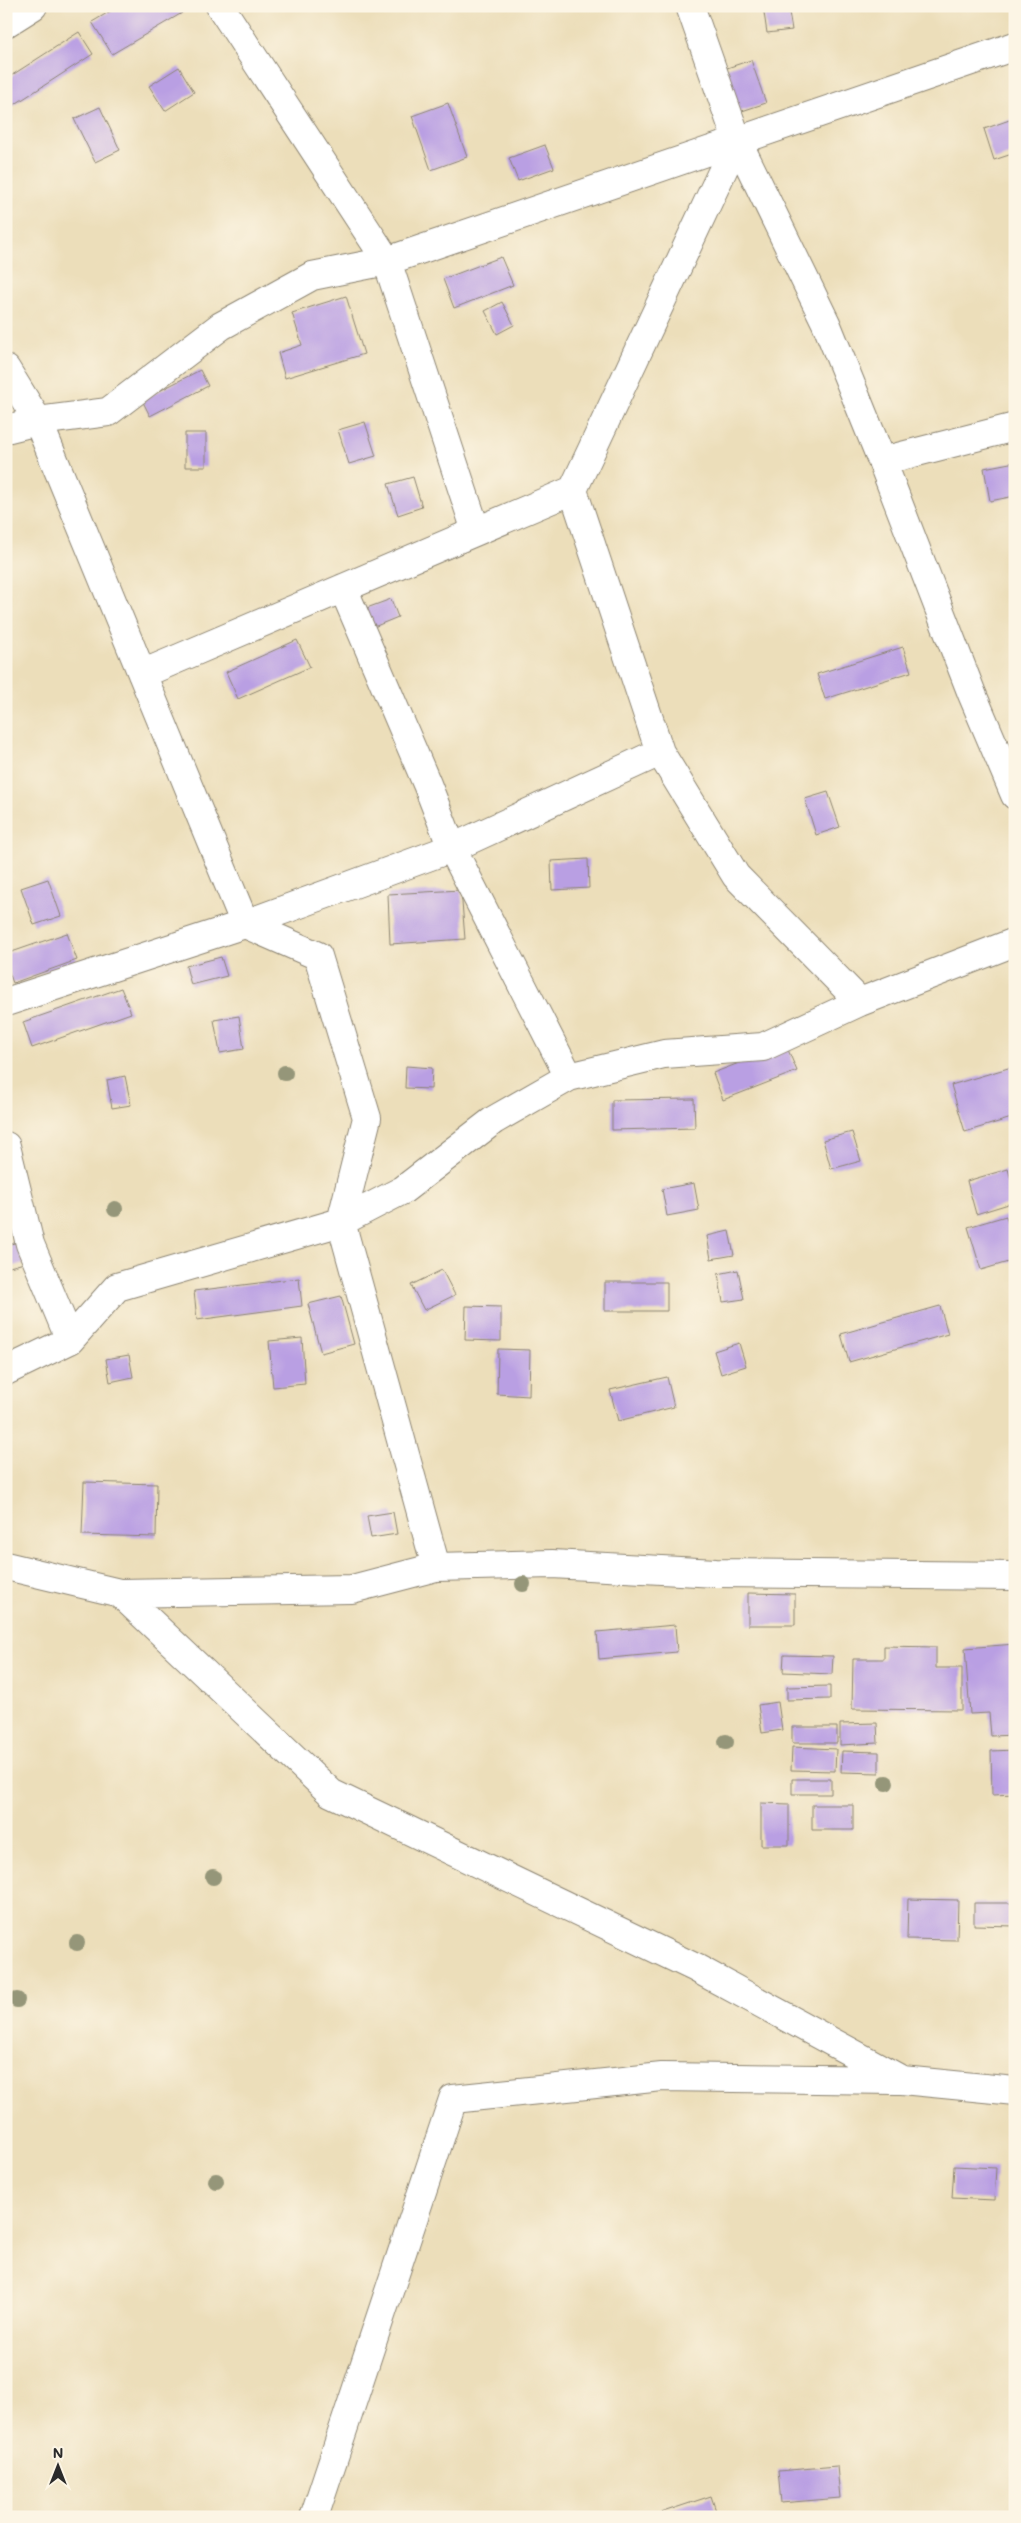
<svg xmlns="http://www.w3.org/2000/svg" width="1021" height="2523" viewBox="0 0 1021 2523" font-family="Mali,sans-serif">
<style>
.building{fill:#b99fe3}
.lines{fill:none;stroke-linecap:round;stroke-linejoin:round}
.minor-casing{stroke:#8c8472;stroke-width:30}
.minor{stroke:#fff;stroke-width:28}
.tree{fill:#959679}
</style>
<rect width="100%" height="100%" fill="#fcf5e5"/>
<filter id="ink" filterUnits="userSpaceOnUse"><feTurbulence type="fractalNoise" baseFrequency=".02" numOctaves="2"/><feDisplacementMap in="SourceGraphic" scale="10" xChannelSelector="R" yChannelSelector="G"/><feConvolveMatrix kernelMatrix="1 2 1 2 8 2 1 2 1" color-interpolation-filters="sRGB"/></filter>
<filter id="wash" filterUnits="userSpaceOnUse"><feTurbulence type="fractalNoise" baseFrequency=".0096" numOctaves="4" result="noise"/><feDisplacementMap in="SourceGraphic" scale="20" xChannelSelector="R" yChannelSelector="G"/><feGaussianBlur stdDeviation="1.12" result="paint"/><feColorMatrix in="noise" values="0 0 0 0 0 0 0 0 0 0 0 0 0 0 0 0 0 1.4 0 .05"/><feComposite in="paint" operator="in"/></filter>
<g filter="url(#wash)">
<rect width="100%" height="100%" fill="#ecdeba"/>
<g id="blocks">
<path class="building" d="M119,6h59l4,7 -70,41 -20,-32z
M763,6h25l4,24 -25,3z
M79,32l14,22 -87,56v-31z
M751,60l15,43 -27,9 -15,-43z
M179,67l15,25 -29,19 -16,-25z
M448,103l19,54 -36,13 -19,-54z
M100,107l20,43 -25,12 -21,-43z
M1015,118v35l-21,7 -10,-31z
M545,145l9,23 -36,13 -9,-23z
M501,257l12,28 -59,23 -11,-29z
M346,296l18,58 -79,24 -7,-25 24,-8 -10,-32z
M502,302l12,23 -17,9 -12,-23z
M200,370l8,16 -58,30 -8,-16z
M365,422l11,34 -27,8 -11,-34z
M185,433h21v34h-21z
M1015,462v34l-25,5 -6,-33z
M413,477l9,30 -24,8 -10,-31z
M391,599l7,18 -34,14 -8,-19z
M297,640l13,27 -72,32 -12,-27z
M903,647l8,25 -86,27 -8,-25z
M828,792l12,35 -24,8 -11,-36z
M588,859l1,29 -37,2 -1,-29z
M48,879l13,37 -27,9 -13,-37z
M461,890l4,49 -75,5 -2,-50z
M67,933l10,27 -64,23 -7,-19v-10z
M221,957l6,19 -36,9 -5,-19z
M121,988l10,25 -99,35 -9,-26z
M239,1016l5,33 -24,4 -6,-33z
M786,1045l11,26 -74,29 -10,-27z
M406,1066l26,2 -1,21 -26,-1z
M1015,1066v51l-50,15 -14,-47z
M125,1076l6,29 -19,3 -5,-28z
M694,1099l1,29 -83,2v-30z
M852,1132l9,29 -30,8 -8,-29z
M1008,1169l7,24v9l-39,12 -9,-33z
M694,1183l5,27 -32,6 -5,-27z
M1006,1216l9,31v13l-34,10 -13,-43z
M729,1231l5,24 -23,4 -4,-23z
M19,1242l5,21 -18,5v-23z
M442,1270l13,25 -31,15 -13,-25z
M738,1270l6,29 -21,3 -5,-28z
M299,1278l3,28 -105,14 -3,-29z
M605,1282h62v29h-62z
M341,1296l13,48 -33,9 -13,-49z
M466,1306l35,1v34l-36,-1z
M940,1306l8,28 -99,28 -8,-28z
M302,1338l3,46 -32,3 -4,-46z
M739,1343l7,23 -25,8 -7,-23z
M498,1349l32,1 -1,46 -32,-2z
M129,1355l4,22 -23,5 -4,-23z
M667,1377l7,30 -56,14 -8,-31z
M84,1482l73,2 -1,53 -74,-2z
M393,1512l4,22 -26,4 -4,-22z
M748,1593l47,1v31h-47z
M675,1625l2,27 -78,7 -2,-27z
M1015,1644v91l-24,1 -2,-23 -19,1 -5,-66z
M884,1646l52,1v21h26v42l-110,-1 1,-50h31z
M784,1655l49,1 -1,18 -49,-2z
M830,1686v13l-43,1v-13z
M778,1702l4,28 -20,3 -4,-28z
M877,1723l1,20 -38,2v-21z
M792,1727h45v16h-45z
M792,1747l44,2 -1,22 -44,-1z
M1015,1750v44l-23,1 -1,-44z
M842,1751l37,1v21l-38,-1z
M792,1779h39v15h-39z
M761,1803l28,1v41h-28z
M812,1805h41v25h-41z
M908,1899l50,1 -1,40 -50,-1z
M974,1903h41v23l-41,-1z
M954,2166l42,2 -2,32 -42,-2z
M837,2466l3,32 -59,5 -3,-32z
M711,2496l7,21h-56l-2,-4z"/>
</g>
</g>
<g filter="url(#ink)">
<use href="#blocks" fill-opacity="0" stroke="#8c8472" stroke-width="1"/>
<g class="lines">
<defs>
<path id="minor" d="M220,6l167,255 628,-215
M690,6l47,134 89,183 56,138 90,233 43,101
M6,23l27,-17
M6,369l32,52 207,503 73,32 49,162 -26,104 95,345
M6,429l32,-8 70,-9 113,-86 91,-50 75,-15 89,270
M882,461l133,-34
M573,490l87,262 76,124 124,126
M343,588l84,196 25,64 117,229
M142,674l431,-184 164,-350
M6,1002l239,-78 207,-76 208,-96
M6,1146l24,98 40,96
M6,1371l64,-31 47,-53 224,-65 62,-32 91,-70 75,-43 95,-23 99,-7 97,-45 155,-60
M6,1566l114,27 211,200 365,175 206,112 113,11
M120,1593l232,-4 84,-22 116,-3 164,9 299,3
M314,2517l139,-418 209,-22 235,3"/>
</defs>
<use href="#minor" class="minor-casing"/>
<use href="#minor" class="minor"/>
</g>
<g class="tree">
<circle cx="285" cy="1073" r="8"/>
<circle cx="115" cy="1209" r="8"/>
<circle cx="523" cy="1584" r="8"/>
<circle cx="726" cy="1742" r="8"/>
<circle cx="886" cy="1783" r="8"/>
<circle cx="213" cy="1877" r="8"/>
<circle cx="77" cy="1943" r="8"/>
<circle cx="17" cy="2000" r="8"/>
<circle cx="216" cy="2181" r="8"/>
</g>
</g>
<rect width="1021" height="2523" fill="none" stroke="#fcf5e5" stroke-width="25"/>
<g transform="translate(58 2466)" stroke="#fcf5e5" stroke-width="4" paint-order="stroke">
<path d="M0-4L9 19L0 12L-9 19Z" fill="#2b2b2b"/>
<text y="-8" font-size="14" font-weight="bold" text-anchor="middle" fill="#2b2b2b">N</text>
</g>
</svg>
